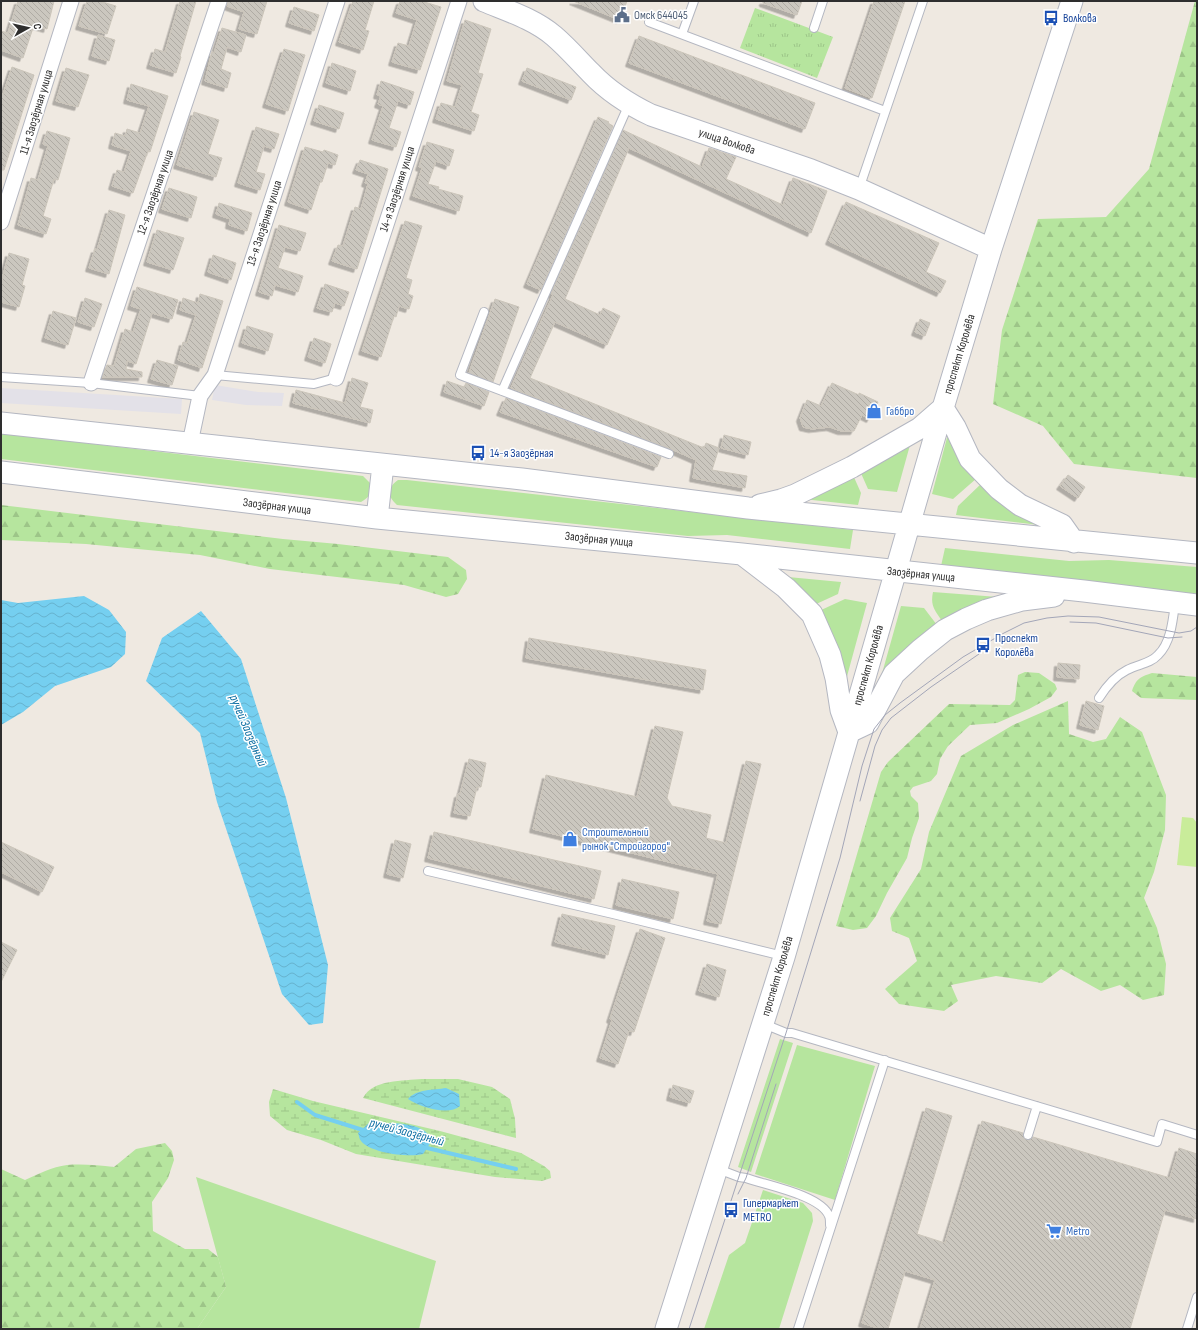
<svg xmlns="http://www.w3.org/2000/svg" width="1198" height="1330" viewBox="0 0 1198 1330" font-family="'Sofia Sans Condensed',sans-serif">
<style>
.industrial{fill:#e3e1e8}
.grass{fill:#b6e59e}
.forest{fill:url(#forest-firs)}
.wetland{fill:url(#wetland-marsh)}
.park{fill:url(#park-tufts)}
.pitch{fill:#c9ec9a}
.water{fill:url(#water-waves)}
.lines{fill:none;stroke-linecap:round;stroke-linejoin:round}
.stream{stroke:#75cff0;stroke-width:4}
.building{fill:url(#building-back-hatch);stroke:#cbc5ba;filter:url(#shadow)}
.lane-casing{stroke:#b4b7c1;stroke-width:10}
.street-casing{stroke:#b4b7c1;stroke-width:17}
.secondary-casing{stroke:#b4b7c1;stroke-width:23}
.lane{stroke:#fff;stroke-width:8}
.street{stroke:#fff;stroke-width:15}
.secondary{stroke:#fff;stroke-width:21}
.tram{stroke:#a3a6b8;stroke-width:1}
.labels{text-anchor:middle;stroke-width:3;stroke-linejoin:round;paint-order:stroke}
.service-label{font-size:12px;fill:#4e5e75;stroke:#fff;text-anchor:start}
.transit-label{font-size:12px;fill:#164399;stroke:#fff;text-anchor:start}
.street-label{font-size:12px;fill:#2e2e2e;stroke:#fff}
.shop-label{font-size:12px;fill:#366cbe;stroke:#fff;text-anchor:start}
.water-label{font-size:13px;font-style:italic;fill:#0d6fa3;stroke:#fff}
</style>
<defs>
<pattern id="forest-firs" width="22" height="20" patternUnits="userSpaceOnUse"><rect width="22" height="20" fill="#b6e59e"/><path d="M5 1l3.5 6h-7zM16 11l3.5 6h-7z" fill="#9dc588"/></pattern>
<pattern id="wetland-marsh" width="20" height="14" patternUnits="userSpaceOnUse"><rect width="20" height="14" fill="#b6e59e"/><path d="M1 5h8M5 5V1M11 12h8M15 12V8" fill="none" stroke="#9dc588"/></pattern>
<pattern id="park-tufts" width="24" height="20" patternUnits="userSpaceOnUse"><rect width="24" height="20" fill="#b6e59e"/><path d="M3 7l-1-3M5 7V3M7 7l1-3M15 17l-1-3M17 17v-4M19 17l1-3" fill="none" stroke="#9dc588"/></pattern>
<pattern id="water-waves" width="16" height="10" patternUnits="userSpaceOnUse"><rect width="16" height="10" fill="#75cff0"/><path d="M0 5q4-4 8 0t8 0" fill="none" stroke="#66b2ce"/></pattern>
<pattern id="building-back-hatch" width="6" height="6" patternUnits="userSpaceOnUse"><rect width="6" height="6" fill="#cbc7bf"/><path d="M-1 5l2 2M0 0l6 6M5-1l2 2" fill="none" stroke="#afaba4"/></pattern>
<filter id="shadow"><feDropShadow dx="-3.5" dy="3.5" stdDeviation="0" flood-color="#0004"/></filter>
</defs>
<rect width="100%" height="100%" fill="#efe9e1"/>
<path class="industrial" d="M215,385l43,7 26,1 -2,13 -36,-1 -34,-5z
M1,388l181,11 -1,15 -180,-11z"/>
<path class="grass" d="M1,433l362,43 8,8c1,10 -2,13 -10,18l-360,-43z
M948,434l29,44 -24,21 -21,-5z
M910,445l-13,47 -29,-3 -8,-18z
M853,475l8,18 -3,12 -55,-6z
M398,480h9l446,50 -3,19 -123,-14 -39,1 -291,-31c-10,-9 -10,-17 1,-25z
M982,483l57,42 -83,-10 2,-9z
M945,548l124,13 40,-1 88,7v27l-256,-28z
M788,577l53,5 -3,12 -24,11z
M933,592l65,5 -56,24c-7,-11 -12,-15 -9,-29z
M845,599l22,4 -24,88 -24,-80z
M901,606l23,2 13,17 -56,52z
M780,1039l13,4 -42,129 -13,-5z
M797,1045l78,21 -40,134 -80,-26z
M196,1177l240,84 -17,68h-222l29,-42z
M763,1190l40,13 9,10 1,8 -34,108h-75l25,-74 16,-12z"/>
<path class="forest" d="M1195,1h2v477l-123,-14 -31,-38 -50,-22 9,-74 36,-111 68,-2 43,-48z
M1,505l282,34 55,5 110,13 18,13 1,9 -9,15 -12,3 -42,-12 -134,-16 -70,-14 -114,-11 -85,-4z
M1025,672l14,1 16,11 2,5 -6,8 -22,12 -32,14 -27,2 -22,21 -8,13 -3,15 -6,7 -18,6 -3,4 1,5 7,7 1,15 -7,20 -5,20 -20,35 -11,23 -9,12 -14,2 -17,-4 45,-154 7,-10 61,-58 61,1 5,-5 3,-25z
M1152,673l45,4v23l-56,-2 -9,-7c4,-12 8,-14 20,-18z
M1068,701l1,33 24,8 13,-3 14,-22 22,15 24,63 -1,35 -11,42 -10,26 13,30 9,36 -2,31 -21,5 -23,-15 -19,6 -40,-22 -19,14 -46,-7 -45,9 7,16 -14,10 -45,-7 -14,-15 32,-28 -8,-23 -17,-7 -2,-13 31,-49 8,-37 32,-76 52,-31z
M165,1143l7,8 2,9 -6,18 -16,24 1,29 32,18h23l10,8 8,30 -29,42h-196v-160l24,11c13,-6 27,-13 42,-15 15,-1 31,0 47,2l22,-18z"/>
<path class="wetland" d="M422,1079h36l34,8 18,12 5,20 1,19 -153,-40c10,-19 40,-17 59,-19z
M273,1089l40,12 127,30 81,22 23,13 6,5 1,7 -9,3 -47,-4 -139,-23 -35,-14 -34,-10 -17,-14 -1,-14z"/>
<path class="park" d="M755,8l78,29 -16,41 -77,-30z"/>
<path class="pitch" d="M1182,817l11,1 4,5v44l-20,-2z"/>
<path class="water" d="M84,596l25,14 17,22 -1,22 -14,13 -56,19 -32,26 -22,13v-125l17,3z
M201,611l40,48 45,139 42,167 -5,58 -14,2 -27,-31 -65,-192 -17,-69 -54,-52 16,-43z
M446,1088l13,6 1,12c-11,10 -41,1 -52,-7 8,-10 26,-9 38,-11z
M369,1123c16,0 46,-2 58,10 2,2 3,6 4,9l-8,12c-13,4 -53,-1 -62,-13 -2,-2 -2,-6 -3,-8z"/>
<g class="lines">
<path class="stream" d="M297,1102l18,13 51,16
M423,1147l93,22"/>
</g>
<path class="building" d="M18,1h36l-7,28 -13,-4 -11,33 -22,-8v-19l7,2z
M87,1h12l17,5 -9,28 -28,-8z
M180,1h16l-16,55 1,1 -5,16 -26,-8 5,-16 10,3z
M228,1h39l-10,33 -18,-5 5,-17 -17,-6z
M353,1h21l-9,29 4,1 -6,19 -24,-8z
M400,1h21l20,6 -21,63 -28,-8 6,-19 11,3 8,-26 -21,-7z
M573,1h54l-7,19z
M763,1h39l-5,14 -34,-12z
M874,1h31l-33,97 -27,-10z
M294,7l25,8 -5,16 -25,-8z
M465,20l26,9 -13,44 5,1 -12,38 8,3 -5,16 -38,-12 5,-16 14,4 7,-22 -15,-4z
M222,28l24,7 -5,17 -14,-5 -6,22 10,4 -4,15 -22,-7 7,-29 2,1z
M98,35l17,5 -6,21 -17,-5z
M639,36l176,67 -10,26 -176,-66z
M284,49l21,6 -17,56 -22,-7z
M332,63l24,8 -6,20 -24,-8z
M12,67l22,8 -30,95h-3v-76h2z
M66,68l23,7 -11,32 -22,-6z
M527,68l49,19 -5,13 -49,-19z
M381,81l33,11 -4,13 -12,-4 -9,27 12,4 -5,15 -24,-7 11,-34 -5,-2 3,-8 -4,-1z
M131,84l37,12 -18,56 -2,-1 -15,42 -21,-7 5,-16 7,2 7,-21 -19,-6 3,-12 10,3 2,-7 13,4 9,-27 -22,-6z
M319,105l25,8 -5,16 -25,-8z
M194,112l25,8 -11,34 14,4 -6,19 -39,-12z
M598,117l11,5 -1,1 5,3 -72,164 -14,-6z
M256,127l23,7 -5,15 -10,-3 -8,26 9,2 -5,16 -22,-7z
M623,130l79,37 7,-19 27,9 -10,22 57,26 10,-27 34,13 -16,42 -182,-85 -64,151 35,16 3,-7 17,8 -13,29 -52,-23 -25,56 174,70 2,-5 13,5 -7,22 35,6 -2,12 -52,-10 3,-18 -25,-11 -160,-61 42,-93 -2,-1z
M47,131l23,7 -12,42 -4,-1 -11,37 8,3 -5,15 -28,-9 13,-47 7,2 10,-34 -5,-2z
M427,142l27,8 -5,16 -13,-5 -8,23 11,3 -1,2 25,7 -4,15 -46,-15 9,-28 -3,-1z
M305,147l18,5 1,-2 14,5 -3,10 -7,-2 -6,19h-2l-9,28 -23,-8z
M360,160l28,9 -31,100 -25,-8 6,-16 5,1 12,-39 6,2 7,-25 -3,-1 3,-9 -12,-4z
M169,188l28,9 -6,21 -29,-9z
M846,202l93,41 -13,29 20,9 -6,12 -111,-52z
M219,203l33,10 -5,18 -18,-6 1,-6 -14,-5z
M109,210l16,5 -16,59 -20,-6 6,-19 2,1z
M405,221l17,5 -16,52 6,2 -4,14 5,2 -4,13 -10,-3 -3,11 -2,-1 -13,41 -19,-6z
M279,225l27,8 -6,18 -15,-4 -7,21 25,8 -5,16 -23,-7 -3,11 -13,-4z
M157,230l27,8 -11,32 -26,-8z
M9,253l20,6 -7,26 3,1 -6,21 -18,-5v-19z
M213,255l23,8 -5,17 -23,-8z
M325,284l24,8 -5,14 -9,-3 -3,9 -15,-4z
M137,287l41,13 -6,19 -20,-6 -16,51 -9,-3 -1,8 16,3v5h-40l5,-12 7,1 11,-37 8,3 8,-23 -10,-3z
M200,294l23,7 -21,67 -24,-8 5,-18 4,1 9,-28 -16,-5 3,-12 15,5z
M85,298l17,6 -8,23 -16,-5z
M495,299l24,8 -26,75 -24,-9z
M53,311l23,7 -8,27 -23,-7z
M920,319l10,4 -5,13 -10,-4z
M247,326l26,8 -5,17 -26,-8z
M314,338l17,6 -6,19 -17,-6z
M157,360l21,6 -6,19 -21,-6z
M352,378l16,5 -8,24 13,3 -3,13 -77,-20 3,-13 49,13z
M447,381l17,6 2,-4 23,9 -5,14 -40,-14z
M832,383l27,12v-2l19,9 -8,17 -8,-4 -8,16h-13l-11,-4 -18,2 -9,-2 -3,-9 7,-18 14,6z
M506,398l155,59 -4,10 -157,-55z
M724,435l27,7 -3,13 -27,-7z
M1068,475l17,12 -7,11 -18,-12z
M529,638l177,32 -3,20 -177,-32z
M1058,663l22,2 -1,14 -22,-2z
M1086,701l18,5 -6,24 -18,-5z
M655,726l28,6 -16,66 5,8 39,9 -5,23 20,5 20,-82 15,3 -40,160 -14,-3 11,-47 -185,-45 13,-54 91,22z
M469,759l17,4 -5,24h-4l-7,29 -16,-3 4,-19h2z
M434,832l167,39 -7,28 -166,-41z
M395,840l16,4 -8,34 -16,-4z
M1,842l53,25 -12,25 -41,-20z
M622,879l57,13 -6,27 -57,-14z
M562,914l53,12 -7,29 -53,-13z
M640,929l25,9 -31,94 -5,-1 -11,33 -18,-6 12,-38 -2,-1 12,-37z
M1,942l16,8 -16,32z
M707,964l19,6 -7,27 -20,-6z
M673,1085l21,6 -4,12 -20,-6z
M926,1108l26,8 -35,118 28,9 37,-122 41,12 1,5 3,2 4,-1 2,-2 137,41 9,-30 18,6v65l-32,-9 -35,119h-210l15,-49 -30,-9 -17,58h-7l-19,-6z"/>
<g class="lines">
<defs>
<path id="lane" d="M649,22l236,89
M814,28l9,-27
M682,34l12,-33
M859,189l64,-188
M484,312l-24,63 209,79
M215,375l99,9 22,-6
M1,377l90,6 109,13
M502,391l127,-287
M1099,698c7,-11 16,-22 28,-28 11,-6 23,-6 31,-15 13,-12 15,-36 17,-52
M428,871l185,43 170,42
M764,1024l22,9h6l365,109 5,-18 35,11
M1028,1135l9,-29
M718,1169l21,8 7,1c19,7 75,17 83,38 1,2 1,6 1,9
M798,1329l87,-269
M1187,1329l10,-32"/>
<path id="street" d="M1,222l70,-221
M336,378l123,-377
M91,383l128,-382
M190,443l10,-47 15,-21 122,-374"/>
<path id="secondary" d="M484,1c24,10 50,18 70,35 14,12 25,25 37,37 18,19 37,31 60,42l160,55 48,19 132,60
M943,408l12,19 15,32 29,30 21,16 42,20 12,17
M1,423l521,56 226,29 449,45
M1,472l376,46 365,36 342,37 113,14
M760,505l21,-5 14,-5 57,-28 68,-39 23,-20
M377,518l6,-53
M743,555l43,33 26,26 18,41 6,23 5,32 8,22
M849,732l19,-9 26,-49 26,-24 25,-20 21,-11 21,-9 35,-10 32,-4
M666,1329l118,-372 159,-549 48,-159 81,-248"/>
</defs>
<use href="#lane" class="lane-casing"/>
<use href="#street" class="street-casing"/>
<use href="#secondary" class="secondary-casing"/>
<use href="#lane" class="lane"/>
<use href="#street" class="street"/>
<use href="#secondary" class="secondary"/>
<path class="tram" d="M1070,622l26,1 72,15 14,-1
M860,801l15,-55 7,-16 9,-12 40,-31 48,-33
M738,1194l8,-16 30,-94
M689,1329l97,-296 54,-175 22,-92 12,-37 11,-14 15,-12 63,-46 41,-24 20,-10 23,-5 21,-2 31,1 80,16 12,-2 6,-4"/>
</g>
<defs>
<symbol id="civic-bare" viewBox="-9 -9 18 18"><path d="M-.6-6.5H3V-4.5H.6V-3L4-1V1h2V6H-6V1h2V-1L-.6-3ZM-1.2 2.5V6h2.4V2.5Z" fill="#5c6f8a" stroke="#fff" stroke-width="2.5" paint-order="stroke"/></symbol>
<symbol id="bus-bare" viewBox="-9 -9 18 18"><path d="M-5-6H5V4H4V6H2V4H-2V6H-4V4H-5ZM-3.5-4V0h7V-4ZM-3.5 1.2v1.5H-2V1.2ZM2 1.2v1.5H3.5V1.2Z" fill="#1a4fb4" stroke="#fff" stroke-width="2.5" paint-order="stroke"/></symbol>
<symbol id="shop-bare" viewBox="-9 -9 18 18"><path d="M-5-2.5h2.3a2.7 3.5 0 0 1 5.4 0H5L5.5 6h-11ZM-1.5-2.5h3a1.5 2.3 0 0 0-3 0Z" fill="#3f7fe0" stroke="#fff" stroke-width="2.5" paint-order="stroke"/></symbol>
<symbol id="supermarket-bare" viewBox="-9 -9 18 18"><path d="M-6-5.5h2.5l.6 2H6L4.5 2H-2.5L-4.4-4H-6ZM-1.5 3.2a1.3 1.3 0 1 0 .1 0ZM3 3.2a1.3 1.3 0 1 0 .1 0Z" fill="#3f7fe0" stroke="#fff" stroke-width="2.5" paint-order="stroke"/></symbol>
</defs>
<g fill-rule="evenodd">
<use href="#civic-bare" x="611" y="4" width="22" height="22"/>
<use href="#bus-bare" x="1040" y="7" width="22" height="22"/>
<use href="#shop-bare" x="863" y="400" width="22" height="22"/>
<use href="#bus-bare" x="467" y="442" width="22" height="22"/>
<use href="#bus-bare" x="972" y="634" width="22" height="22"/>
<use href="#shop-bare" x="559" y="828" width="22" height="22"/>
<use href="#bus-bare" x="720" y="1199" width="22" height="22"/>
<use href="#supermarket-bare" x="1043" y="1220" width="22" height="22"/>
</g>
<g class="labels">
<g class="service-label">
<text x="634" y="19">Омск 644045</text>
</g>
<g class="transit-label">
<text x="1063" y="22">Волкова</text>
<text x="490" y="457">14-я Заозёрная</text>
<text x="995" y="642">Проспект<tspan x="995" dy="14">Королёва</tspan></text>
<text x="743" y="1207">Гипермаркет<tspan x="743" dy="14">METRO</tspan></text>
</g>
<g class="street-label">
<text transform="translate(36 112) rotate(-73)" y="4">11-я Заозёрная улица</text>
<text transform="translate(727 141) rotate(19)" y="4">улица Волкова</text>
<text transform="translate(397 189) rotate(-72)" y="4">14-я Заозёрная улица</text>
<text transform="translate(155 192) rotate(-71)" y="4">12-я Заозёрная улица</text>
<text transform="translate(264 223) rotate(-72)" y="4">13-я Заозёрная улица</text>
<text transform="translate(959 354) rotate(-73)" y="4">проспект Королёва</text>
<text transform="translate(277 506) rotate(7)" y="4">Заозёрная улица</text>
<text transform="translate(599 539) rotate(6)" y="4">Заозёрная улица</text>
<text transform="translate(921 574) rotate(6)" y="4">Заозёрная улица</text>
<text transform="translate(868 665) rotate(-74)" y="4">проспект Королёва</text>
<text transform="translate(777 976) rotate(-73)" y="4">проспект Королёва</text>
</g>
<g class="shop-label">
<text x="886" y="415">Габбро</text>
<text x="582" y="836">Строительный<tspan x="582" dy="14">рынок "Стройгород"</tspan></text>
<text x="1066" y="1235">Metro</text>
</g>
<g class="water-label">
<text transform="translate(249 730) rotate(67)" y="5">ручей Заозёрный</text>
<text transform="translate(407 1131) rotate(15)" y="5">ручей Заозёрный</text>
</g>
</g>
<rect width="1198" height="1330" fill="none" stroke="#2e2e2e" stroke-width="4"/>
<g transform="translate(28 28) rotate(82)" stroke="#ffffff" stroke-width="3" paint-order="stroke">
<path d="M0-3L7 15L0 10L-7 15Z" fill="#2e2e2e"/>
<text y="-6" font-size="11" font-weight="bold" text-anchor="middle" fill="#2e2e2e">С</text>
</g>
</svg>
